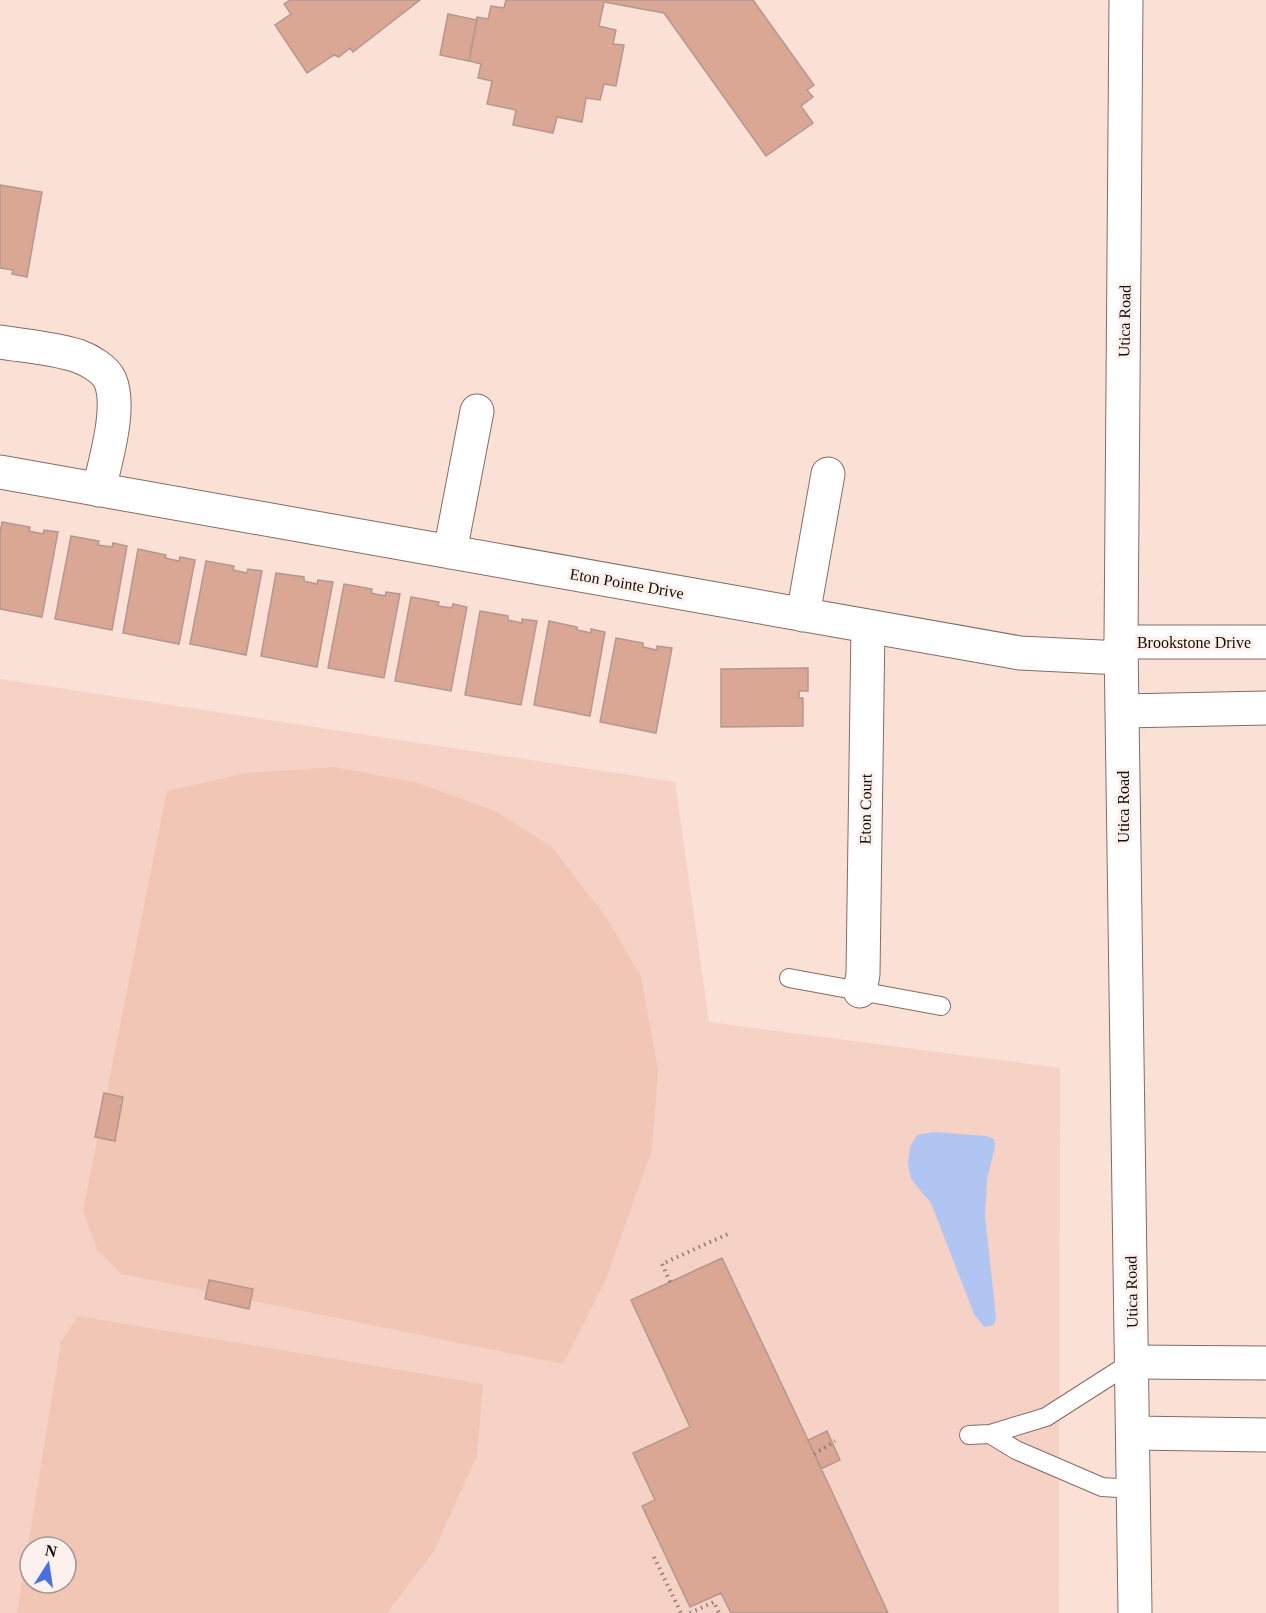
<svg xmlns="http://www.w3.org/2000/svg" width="1266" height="1613" viewBox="0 0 1266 1613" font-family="'Times New Roman',serif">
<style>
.built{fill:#f5d2c5;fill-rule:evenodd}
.green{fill:#f2c6b5;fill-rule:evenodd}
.water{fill:#b0c5f1}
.building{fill:#daa794;stroke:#b2988f;stroke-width:1.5}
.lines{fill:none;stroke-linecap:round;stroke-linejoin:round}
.lane-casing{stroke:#846c63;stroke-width:20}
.street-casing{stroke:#846c63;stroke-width:35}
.secondary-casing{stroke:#846c63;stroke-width:35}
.path{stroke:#8f7c75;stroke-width:4;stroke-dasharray:1.5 4.5;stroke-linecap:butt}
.lane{stroke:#fff;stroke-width:18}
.street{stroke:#fff;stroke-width:33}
.secondary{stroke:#fff;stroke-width:33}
.labels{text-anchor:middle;stroke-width:6;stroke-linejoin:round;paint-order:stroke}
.street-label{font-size:16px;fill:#150c09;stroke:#fcf1ed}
</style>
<rect width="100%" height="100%" fill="#fbe0d6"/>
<path class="built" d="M0,679l675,103 34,240 351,46 -1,545h-1059zM30,1547h36v36h-36z"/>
<path class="green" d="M335,767l83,16 79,29 55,35 56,73 33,57 17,93 -6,80 -47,131 -42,83 -441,-90 -24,-23 -15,-40 84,-420 80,-18z
M78,1316l405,68 -6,71 -43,96 -47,62h-370l44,-271zM30,1547h36v36h-36z"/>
<path class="water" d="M934,1132l52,4 8,3 1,8 -8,32 -2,37 11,101 -2,8 -10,2 -10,-13 -43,-111 -20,-24 -3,-15 2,-17 7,-12z"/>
<path class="building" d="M290,0h130l-67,52 -3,-4 -11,9 -5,-2 -27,18 -32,-48 16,-11 -7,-10z
M506,0h247l61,85 -7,5 6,7 -12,9 12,17 -47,33 -102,-143 -60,-11 -5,24 17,4 -3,14 11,1 -8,41 -12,-2 -4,16 -14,-2 -4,24 -25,-5 -4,16 -40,-8 3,-15 -29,-6 5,-23 -14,-3 3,-14 -12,-3 8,-44 11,2 3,-13 13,2z
M448,14l29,6 -8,41 -29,-6z
M0,185l42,7 -15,85 -15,-3 1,-4 -13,-2z
M2,522l28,5 -1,4 14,3 1,-4 14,2 -16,85 -42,-8v-76z
M71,536l28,5 -1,4 14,2 1,-4 14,3 -15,84 -57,-11z
M138,549l28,6 -1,3 14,3 1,-4 15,3 -16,84 -56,-11z
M206,561l28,5 -1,4 14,3 1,-4 14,2 -16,84 -56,-11z
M276,573l28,4v4l13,3 1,-4 15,2 -16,85 -56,-11z
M344,584l28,5 -1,4 14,3 1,-4 14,2 -16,84 -56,-10z
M411,597l28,5 -1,4 14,2 1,-4 14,3 -16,84 -56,-10z
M480,611l28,5v4l14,3v-4l15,2 -16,84 -56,-10z
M549,621l28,6v3l14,3v-4l14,3 -15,84 -56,-11z
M616,638l27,5v4l14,3v-4l15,2 -16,85 -56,-11z
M808,668v23h-9v7h4v28l-82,1v-58z
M104,1093l19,4 -8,44 -20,-4z
M722,1258l86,182 80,173h-157l-10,-20 -31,14 -48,-101 13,-6 -22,-47 57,-26 -59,-127z
M209,1280l44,9 -4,20 -44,-10z
M827,1431l13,29 -19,9 -13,-29z"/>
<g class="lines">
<defs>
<path id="lane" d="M789,978l152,28
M990,1434l56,-17 86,-55
M969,1435l21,-1 26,16 86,37 32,2"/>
<path id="street" d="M0,342c25,4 53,6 78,14 11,4 27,13 32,24 12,28 -5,81 -11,110
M0,472l1020,181 101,5
M450,552l27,-141
M803,615l25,-141
M1121,642h145
M1123,711l143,-3
M860,991l3,-17 5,-348
M1132,1362l134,1
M1133,1433l133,2"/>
<path id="secondary" d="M1126,0l-5,642 14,971"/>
</defs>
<use href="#lane" class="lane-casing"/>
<use href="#street" class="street-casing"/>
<use href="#secondary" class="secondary-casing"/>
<path class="path" d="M670,1282l-8,-18 68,-31
M814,1454l21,-13
M654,1557l27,56
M690,1613l24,-11 5,11"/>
<use href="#lane" class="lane"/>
<use href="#street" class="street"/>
<use href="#secondary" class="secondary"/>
</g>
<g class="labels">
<g class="street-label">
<text transform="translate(1124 321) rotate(-89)" y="6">Utica Road</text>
<text transform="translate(627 583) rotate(10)" y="6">Eton Pointe Drive</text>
<text x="1194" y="648">Brookstone Drive</text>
<text transform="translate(1123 807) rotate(-90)" y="6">Utica Road</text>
<text transform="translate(865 809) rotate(-89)" y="6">Eton Court</text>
<text transform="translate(1131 1292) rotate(-91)" y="6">Utica Road</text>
</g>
</g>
<g transform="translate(48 1565) rotate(12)"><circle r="28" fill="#fcf1ed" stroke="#a09592" stroke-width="1.5"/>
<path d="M0-4.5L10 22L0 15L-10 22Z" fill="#4771e4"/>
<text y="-9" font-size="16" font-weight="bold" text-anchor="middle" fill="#150c09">N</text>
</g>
</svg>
